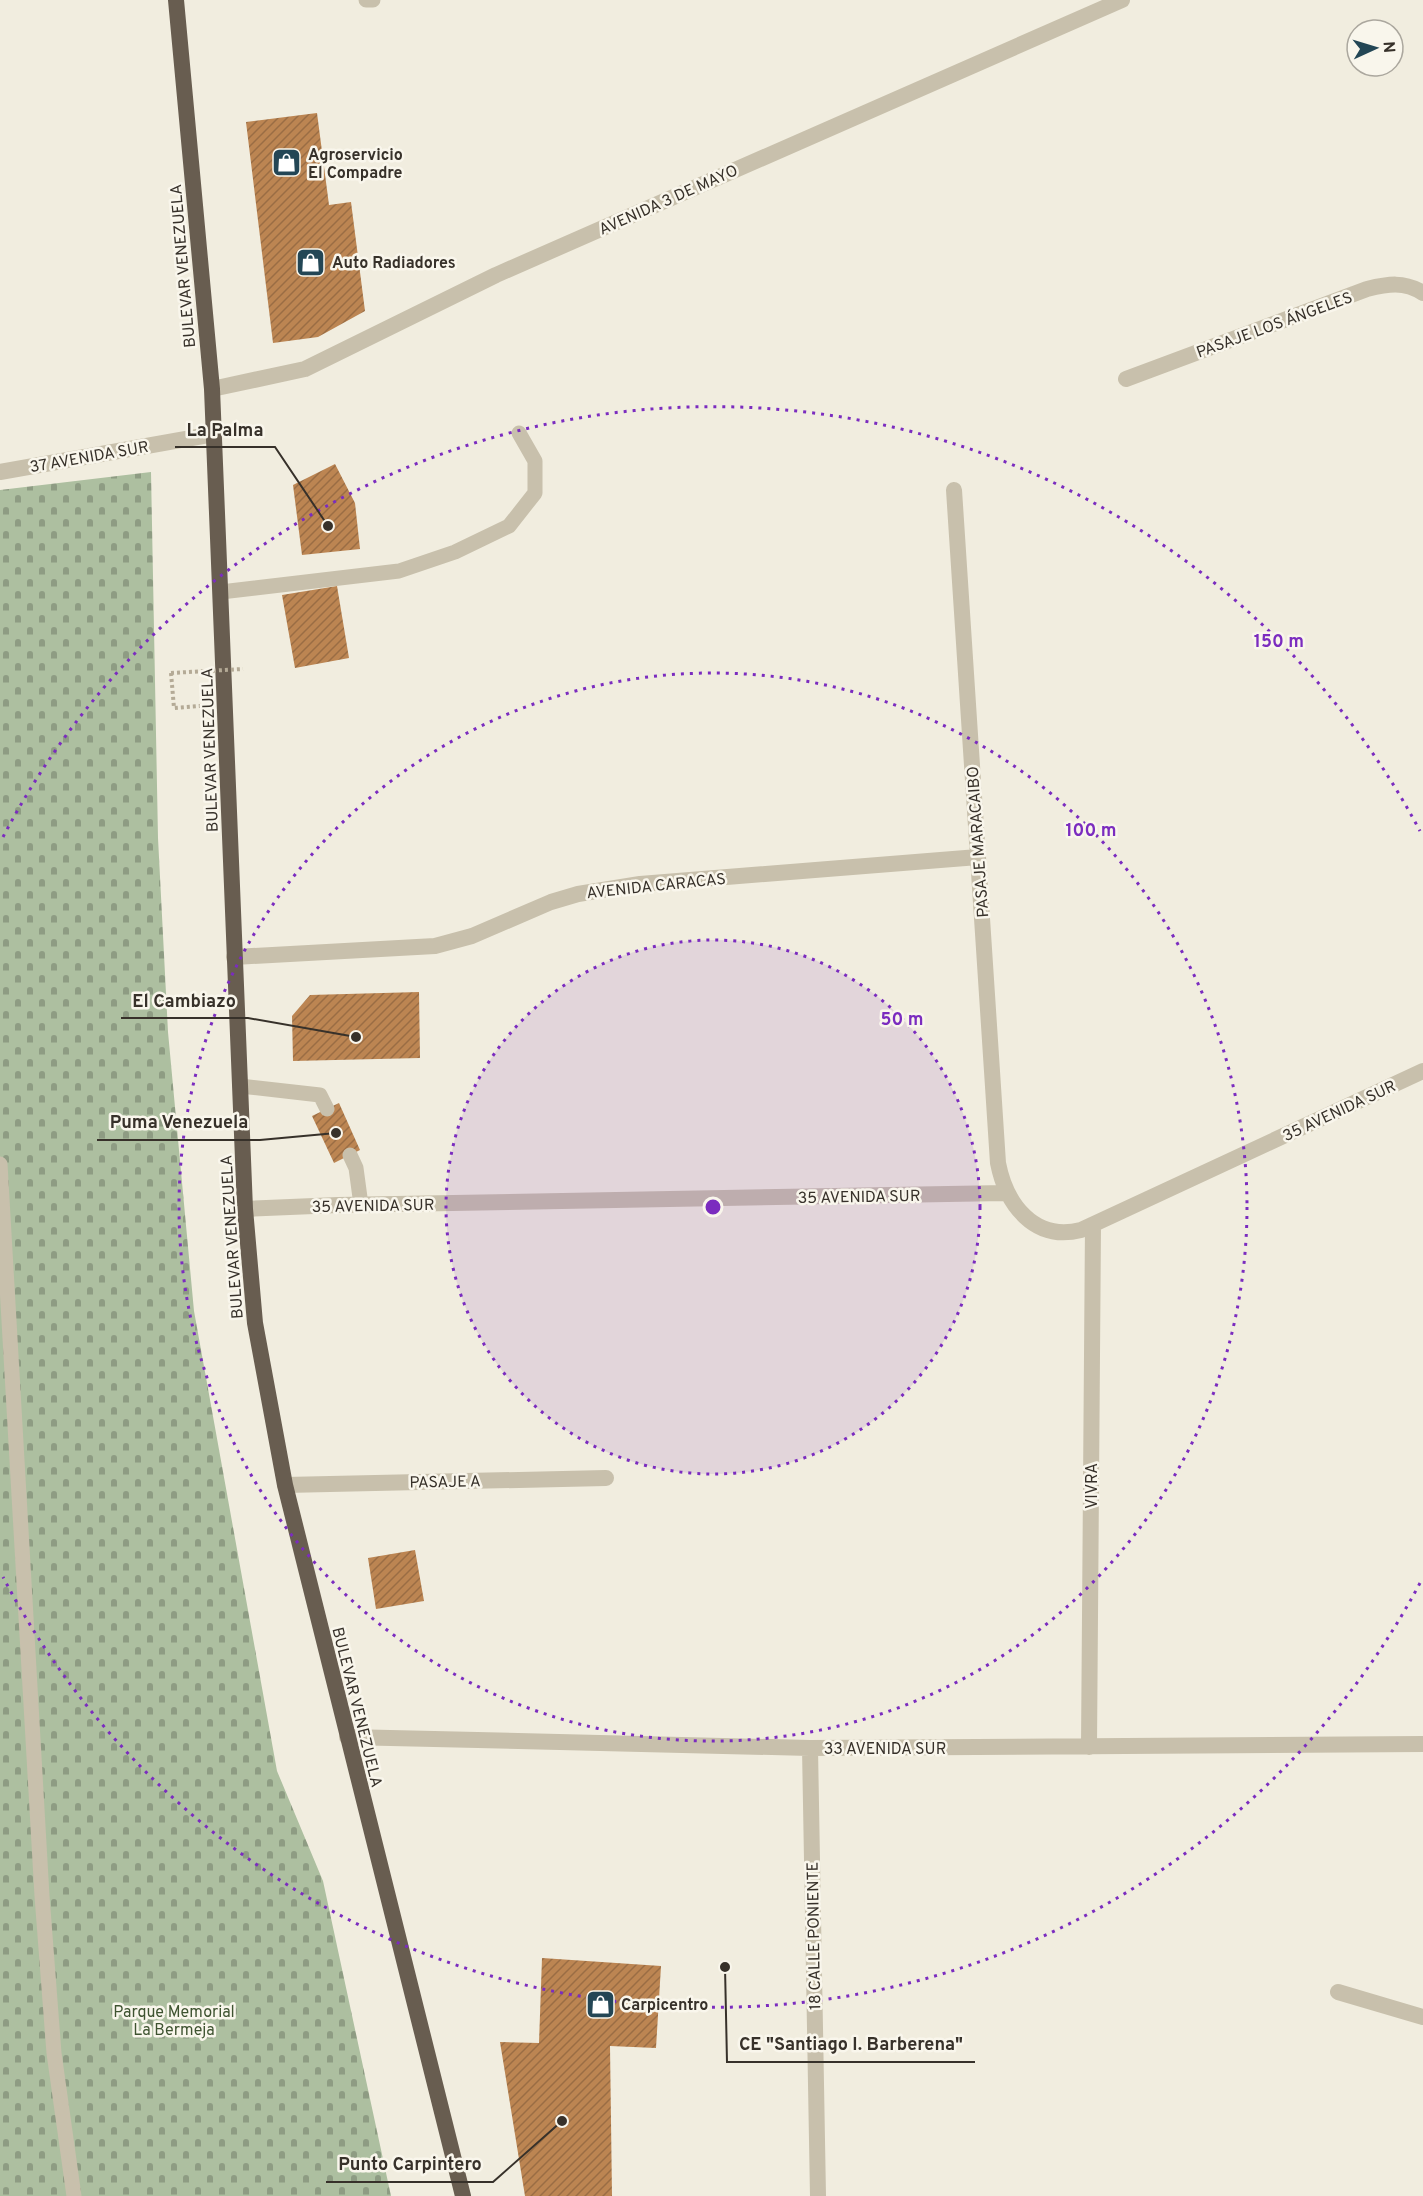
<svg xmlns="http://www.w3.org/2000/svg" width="1423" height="2196" viewBox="0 0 1423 2196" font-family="Overpass,sans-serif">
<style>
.cemetery{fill:url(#cemetery-stones)}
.building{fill:url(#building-hatch)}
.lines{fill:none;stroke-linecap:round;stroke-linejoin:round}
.path{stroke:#b4aa96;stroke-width:4;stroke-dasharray:3 3;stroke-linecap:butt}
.service{stroke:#c8c0ac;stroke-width:15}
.minor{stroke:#c8c0ac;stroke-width:16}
.trunk{stroke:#685d50;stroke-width:16}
.path-bridge{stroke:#b4aa96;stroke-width:4;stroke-dasharray:3 3;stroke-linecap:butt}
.ring{fill:none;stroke:#7b2cbf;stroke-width:3;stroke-dasharray:3 6}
.labels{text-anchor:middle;stroke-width:5;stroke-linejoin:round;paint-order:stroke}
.poi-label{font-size:16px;font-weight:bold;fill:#37312a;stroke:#f9f6ec;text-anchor:start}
.street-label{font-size:16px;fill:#37312a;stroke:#f9f6ec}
.park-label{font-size:16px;fill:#3e5330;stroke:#f9f6ec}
.centre{fill:#7b2cbf;stroke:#f9f6ec;stroke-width:3}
.ring-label{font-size:18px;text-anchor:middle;font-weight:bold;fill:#7b2cbf;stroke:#f9f6ec;stroke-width:5;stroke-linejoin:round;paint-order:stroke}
.leader{fill:none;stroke:#37312a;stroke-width:2}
.callout-dot{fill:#37312a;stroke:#f9f6ec;stroke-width:2}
.callout-label{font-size:18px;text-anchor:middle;font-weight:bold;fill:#37312a;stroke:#f9f6ec;stroke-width:5;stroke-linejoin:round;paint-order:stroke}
</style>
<defs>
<pattern id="cemetery-stones" width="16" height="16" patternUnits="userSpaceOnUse" patternTransform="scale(1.5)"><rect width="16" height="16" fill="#adbfa0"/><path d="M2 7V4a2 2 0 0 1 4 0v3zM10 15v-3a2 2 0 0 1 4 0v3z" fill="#8e9c83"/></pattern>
<pattern id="building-hatch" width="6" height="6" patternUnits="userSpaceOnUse" patternTransform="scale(1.5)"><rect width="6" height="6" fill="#bc8552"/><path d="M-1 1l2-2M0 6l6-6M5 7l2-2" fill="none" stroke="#9a6d44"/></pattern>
</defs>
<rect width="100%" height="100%" fill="#f1eddf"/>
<path class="cemetery" d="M151,472l7,366 10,194 26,279 83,460 46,110 68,315h-391v-1706z"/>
<path class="building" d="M317,113l12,92 22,-3 14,109 -47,26 -45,6 -27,-221z
M335,464l20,39 5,46 -58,6 -9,-70z
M337,586l12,72 -54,10 -13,-73z
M419,992l1,66 -127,3 -1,-45 18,-21z
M339,1103l21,47 -26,13 -22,-47z
M415,1550l9,51 -48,8 -8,-51z
M542,1958l119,8 -5,82 -46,-2 2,150h-87l-25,-154 39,1z"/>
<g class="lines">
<path class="path" d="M171,673l3,35 26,-2"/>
<path class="service" d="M366,0h7
M221,592l178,-21 56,-19 54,-26 26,-33v-32l-16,-28
M240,1086l80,9 7,14
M350,1155l6,13 5,37
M0,1164l42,732 12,157 20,143"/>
<path class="minor" d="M1126,379l241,-90c21,-5 37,-8 56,4
M212,389l93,-20 191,-94 626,-275
M0,472l214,-38
M954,490l44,673c8,41 36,79 83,67l342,-159
M234,957l201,-11 37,-10 79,-34 27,-8 62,-10 338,-27
M245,1209l93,-4 667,-12
M285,1485l321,-7
M347,1737l463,11 613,-4
M1089,1747l4,-522
M810,1748l8,448
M1338,1992l85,25"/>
<path class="trunk" d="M176,0l36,389 33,820 10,114 30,162 178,711"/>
<path class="path-bridge" d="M171,673l72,-4"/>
</g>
<circle cx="713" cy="1207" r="267" fill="#7b2cbf" fill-opacity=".12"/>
<g class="ring">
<circle cx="713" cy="1207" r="267"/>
<circle cx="713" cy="1207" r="534"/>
<path d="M1420 1583A801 801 0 0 1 3 1577M3 837A801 801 0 0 1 1420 831"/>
</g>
<defs>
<symbol id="shop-square" viewBox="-11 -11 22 22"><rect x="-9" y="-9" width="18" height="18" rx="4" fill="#234655" stroke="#f9f6ec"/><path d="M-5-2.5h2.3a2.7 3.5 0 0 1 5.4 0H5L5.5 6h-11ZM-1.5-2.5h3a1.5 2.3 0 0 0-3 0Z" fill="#fff"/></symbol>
</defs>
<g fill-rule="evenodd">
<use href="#shop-square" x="270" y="146" width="33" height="33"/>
<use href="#shop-square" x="294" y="246" width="33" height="33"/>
<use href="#shop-square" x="584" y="1988" width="33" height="33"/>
</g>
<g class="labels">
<g class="poi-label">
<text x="308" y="160">Agroservicio<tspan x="308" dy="18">El Compadre</tspan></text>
<text x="332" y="268">Auto Radiadores</text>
<text x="621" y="2010">Carpicentro</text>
</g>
<g class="street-label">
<text transform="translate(668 199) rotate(-24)" y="6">AVENIDA 3 DE MAYO</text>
<text transform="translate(182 266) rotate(-95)" y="6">BULEVAR VENEZUELA</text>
<text transform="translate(1274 324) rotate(-20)" y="6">PASAJE LOS ÁNGELES</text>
<text transform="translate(89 456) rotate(-10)" y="6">37 AVENIDA SUR</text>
<text transform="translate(209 750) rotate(-92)" y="6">BULEVAR VENEZUELA</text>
<text transform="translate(977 842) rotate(-94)" y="6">PASAJE MARACAIBO</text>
<text transform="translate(656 885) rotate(-6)" y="6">AVENIDA CARACAS</text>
<text transform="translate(1339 1110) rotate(-25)" y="6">35 AVENIDA SUR</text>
<text transform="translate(859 1196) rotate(-1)" y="6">35 AVENIDA SUR</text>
<text transform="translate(373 1205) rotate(-1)" y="6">35 AVENIDA SUR</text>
<text transform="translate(231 1237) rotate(-94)" y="6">BULEVAR VENEZUELA</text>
<text transform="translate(445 1481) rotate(-1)" y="6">PASAJE A</text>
<text transform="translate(1091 1486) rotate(-90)" y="6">VIVRA</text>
<text transform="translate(358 1707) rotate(76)" y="6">BULEVAR VENEZUELA</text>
<text x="885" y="1754">33 AVENIDA SUR</text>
<text transform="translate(813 1936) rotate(-91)" y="6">18 CALLE PONIENTE</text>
</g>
<g class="park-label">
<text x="174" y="2017">Parque Memorial<tspan x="174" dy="18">La Bermeja</tspan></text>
</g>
</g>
<circle cx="713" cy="1207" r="9" class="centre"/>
<g class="ring-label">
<text x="1279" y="647">150 m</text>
<text x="1091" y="836">100 m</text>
<text x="902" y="1025">50 m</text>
</g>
<path class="leader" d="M328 526L275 447H175M356 1037L248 1018H121M336 1133L260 1140H97M725 1967L727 2062H975M562 2121L493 2182H326"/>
<g class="callout-dot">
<circle cx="328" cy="526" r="6"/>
<circle cx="356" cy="1037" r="6"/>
<circle cx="336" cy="1133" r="6"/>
<circle cx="725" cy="1967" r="6"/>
<circle cx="562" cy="2121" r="6"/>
</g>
<g class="callout-label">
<text x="225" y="436">La Palma</text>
<text x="184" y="1007">El Cambiazo</text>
<text x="179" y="1128">Puma Venezuela</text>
<text x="851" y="2050">CE "Santiago I. Barberena"</text>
<text x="410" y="2170">Punto Carpintero</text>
</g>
<g transform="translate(1375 48) rotate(86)"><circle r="28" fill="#f9f6ec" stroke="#aba79e" stroke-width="1.5"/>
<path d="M0-4.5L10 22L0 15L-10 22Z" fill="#234655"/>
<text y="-9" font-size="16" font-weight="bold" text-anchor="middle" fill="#37312a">N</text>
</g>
</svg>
